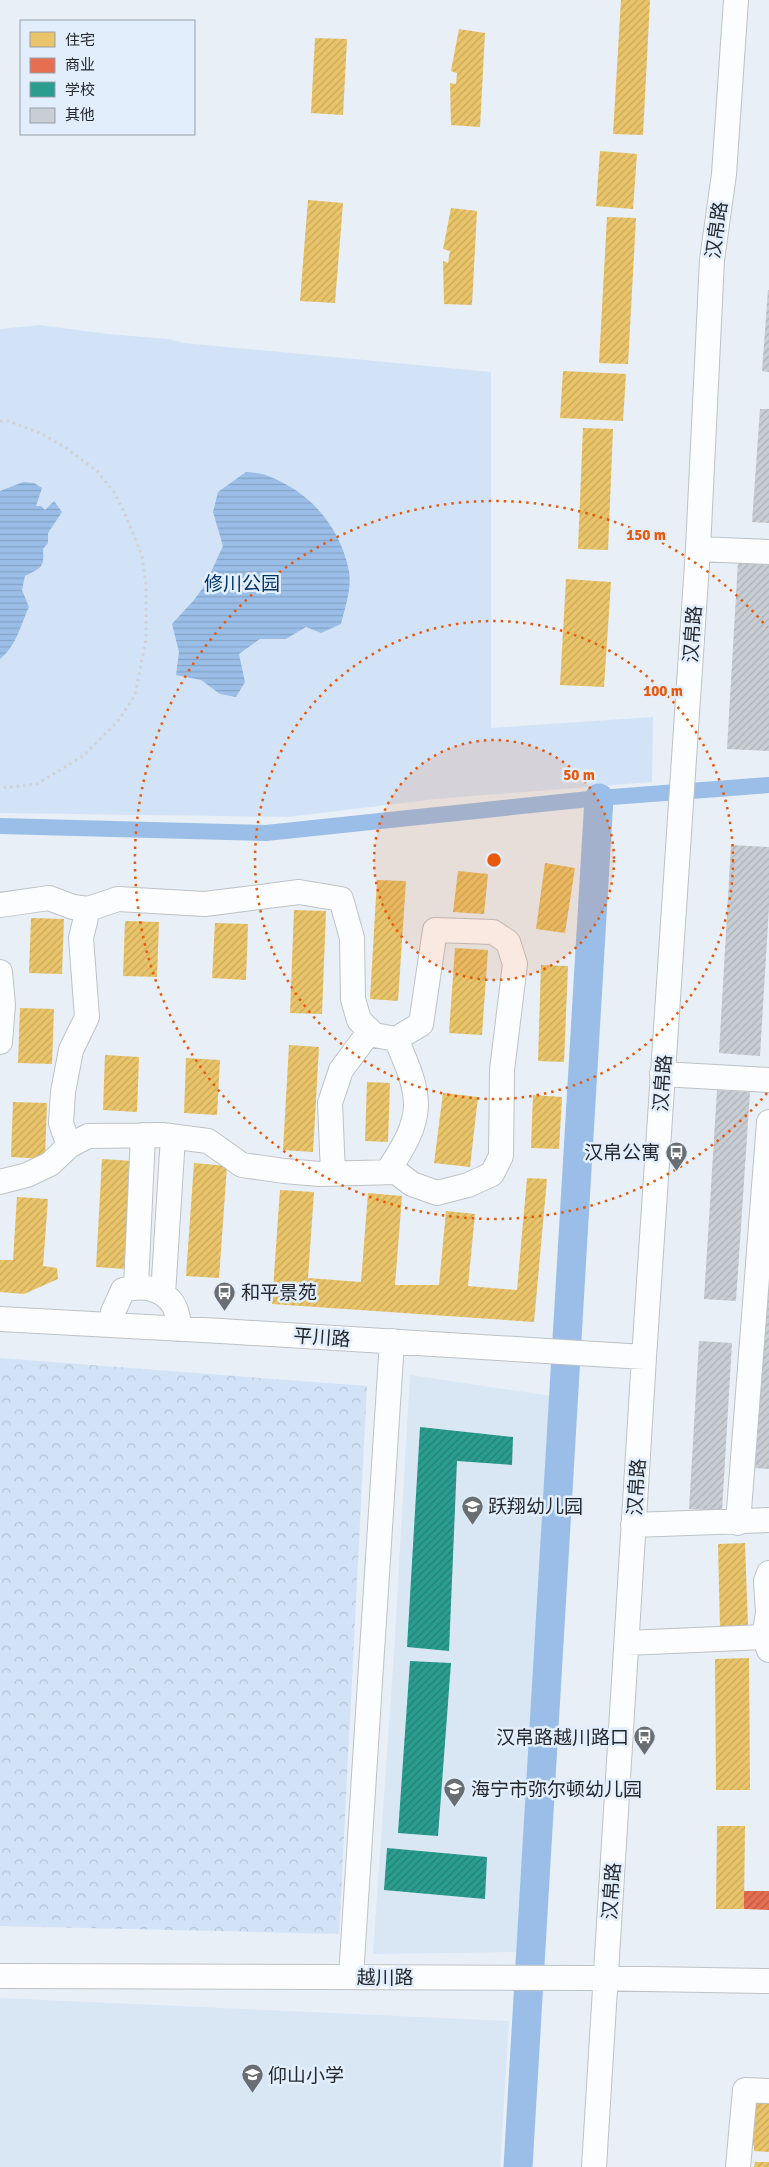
<svg xmlns="http://www.w3.org/2000/svg" width="769" height="2167" viewBox="0 0 769 2167" font-family="Signika,'Noto Sans SC',sans-serif">
<style>
.built{fill:#d9e6f4}
.forest{fill:url(#forest-crowns)}
.park{fill:#d3e3f7}
.water{fill:url(#water-rules)}
.homes{fill:url(#homes-hatch)}
.shops{fill:url(#shops-hatch)}
.schools{fill:url(#schools-hatch)}
.lines{fill:none;stroke-linecap:round;stroke-linejoin:round}
.canal{stroke:#9abee7;stroke-width:16}
.river{stroke:#9abee7;stroke-width:29}
.building{fill:url(#building-hatch)}
.minor-casing{stroke:#bdc2c7;stroke-width:26}
.path{stroke:#d0d2d5;stroke-width:3;stroke-dasharray:2.5 4;stroke-linecap:butt}
.minor{stroke:#fcfdfe;stroke-width:24}
.ring{fill:none;stroke:#e8590c;stroke-width:2.5;stroke-dasharray:2.5 5}
.labels{text-anchor:middle;stroke-width:5;stroke-linejoin:round;paint-order:stroke}
.street-label{font-size:19px;fill:#24282d;stroke:#e2eefc}
.park-label{font-size:19px;fill:#003566;stroke:#e2eefc}
.poi-label{font-size:19px;fill:#24282d;stroke:#e2eefc;text-anchor:start}
.centre{fill:#e8590c;stroke:#e2eefc;stroke-width:2.5}
.ring-label{font-size:15px;text-anchor:middle;font-weight:bold;fill:#e8590c;stroke:#e2eefc;stroke-width:5;stroke-linejoin:round;paint-order:stroke}
</style>
<defs>
<pattern id="forest-crowns" width="20" height="18" patternUnits="userSpaceOnUse" patternTransform="scale(1.25)"><rect width="20" height="18" fill="#d3e3f7"/><path d="M2 6a3 3 0 1 1 6 0M12 15a3 3 0 1 1 6 0" fill="none" stroke="#b5c3d4"/></pattern>
<pattern id="water-rules" width="6" height="5" patternUnits="userSpaceOnUse" patternTransform="scale(1.25)"><rect width="6" height="5" fill="#9abee7"/><path d="M0 2.5h6" fill="none" stroke="#85a3c6"/></pattern>
<pattern id="homes-hatch" width="6" height="6" patternUnits="userSpaceOnUse" patternTransform="scale(1.25)"><rect width="6" height="6" fill="#e9c46a"/><path d="M-1 1l2-2M0 6l6-6M5 7l2-2" fill="none" stroke="#c8a85c"/></pattern>
<pattern id="shops-hatch" width="6" height="6" patternUnits="userSpaceOnUse" patternTransform="scale(1.25)"><rect width="6" height="6" fill="#e76f51"/><path d="M-1 1l2-2M0 6l6-6M5 7l2-2" fill="none" stroke="#bb5b44"/></pattern>
<pattern id="schools-hatch" width="6" height="6" patternUnits="userSpaceOnUse" patternTransform="scale(1.25)"><rect width="6" height="6" fill="#2a9d8f"/><path d="M-1 1l2-2M0 6l6-6M5 7l2-2" fill="none" stroke="#248075"/></pattern>
<pattern id="building-hatch" width="6" height="6" patternUnits="userSpaceOnUse" patternTransform="scale(1.25)"><rect width="6" height="6" fill="#c9ced4"/><path d="M-1 1l2-2M0 6l6-6M5 7l2-2" fill="none" stroke="#acb1b6"/></pattern>
</defs>
<rect width="100%" height="100%" fill="#e8eff6"/>
<path class="built" d="M410,1375l141,21 -33,556 -145,2 21,-301z
M0,1998l509,23 -9,146h-500z"/>
<path class="forest" d="M0,1358l367,28 -28,548 -339,-8z"/>
<path class="park" d="M40,325l68,9 60,5 16,4 307,29v356l162,-11 -1,65 -217,17 -147,18 -288,-4v-484z"/>
<path class="water" d="M246,472c7,1 16,1 22,4 43,16 72,51 81,95 3,17 -4,37 -8,53l-20,9 -15,-6 -20,12h-26l-21,15 6,28 -9,15 -16,-3 -19,-14 -25,-5 3,-23 -7,-28 22,-24 11,-15 18,-39 -10,-34 5,-20z
M23,482l11,1 8,5 -6,18h5l4,4 9,-9 8,11 -14,21v10l-5,6c1,18 0,18 -18,27l-3,14 7,17c-9,19 -12,38 -29,52v-168z"/>
<path class="homes" d="M621,0h29l-7,135 -30,-1z
M459,29l26,4 -5,94 -29,-2 -1,-42 6,1 1,-11 -6,-2z
M315,38l32,1 -4,76 -32,-2z
M600,151l37,3 -4,55 -37,-3z
M308,200l35,3 -8,100 -35,-2z
M451,208l26,3 -5,94 -28,-1 -1,-43 5,2 2,-12 -7,-2z
M607,217l29,1 -8,146 -29,-1z
M563,371l63,3 -3,47 -63,-3z
M583,428l30,1 -5,121 -30,-1z
M566,579l45,3 -7,105 -44,-2z
M545,863l30,5 -10,65 -29,-4z
M458,871l30,3 -4,40 -31,-2z
M377,880l29,1 -8,120 -28,-2z
M294,910l32,1 -4,103 -32,-1z
M31,918l33,1 -2,55 -33,-1z
M125,921l34,1 -2,55 -34,-1z
M215,923l33,1 -2,56 -34,-2z
M455,948l33,2 -6,85 -33,-2z
M541,965l27,1 -4,96 -26,-1z
M20,1008l34,1 -2,55 -34,-1z
M289,1045l30,2 -6,105 -30,-2z
M105,1055l34,2 -2,55 -34,-2z
M186,1058l34,2 -3,55 -33,-2z
M367,1082l23,1 -2,59 -23,-1z
M443,1093l35,4 -8,70 -36,-4z
M533,1095l29,2 -3,52 -28,-1z
M13,1102l34,1 -2,56 -34,-2z
M102,1159l31,2 -7,108 -30,-2z
M194,1163l33,3 -8,112 -33,-2z
M527,1178l20,1 -13,143 -262,-18 8,-114 34,2 -6,86 53,4 7,-89 34,3 -7,89h44l7,-74 29,3 -7,72 49,4z
M17,1197l31,2 -5,67 14,2 1,11 -34,15 -24,-2v-32h13z
M745,1543l3,84 -28,1 -2,-84z
M749,1658l1,132h-34l-1,-131z
M717,1826h28l-1,83h-28z
M769,2097v55l-15,-1v-5h-4l3,-46z
M755,2162h14v5h-15z"/>
<path class="shops" d="M744,1891h25v19l-25,-1z"/>
<path class="schools" d="M420,1427l93,10 -1,28 -55,-4 -8,190 -42,-4z
M410,1661l41,2 -13,173 -40,-3z
M387,1848l100,9 -2,42 -101,-9z"/>
<g class="lines">
<path class="canal" d="M0,826l266,7 333,-35 170,-13"/>
<path class="river" d="M518,2167l81,-1369"/>
</g>
<path class="building" d="M768,290h1v82l-7,-1z
M760,409h9v114l-17,-1z
M738,561l31,2v188l-42,-2z
M731,845l38,2v60l-9,149 -41,-3z
M717,1090l33,2 -14,209 -32,-2z
M768,1288h1v181l-14,-1z
M699,1341l33,2 -10,168 -33,-2z"/>
<g class="lines">
<defs>
<path id="minor" d="M698,549l71,3
M0,905l49,-7 24,9 15,2 30,-10 87,5 94,-12 42,7 11,39 1,61 6,21 15,15 22,4 25,-15 14,-94 58,2 15,10 7,22 -13,106 -1,86 -9,18 -24,11 -31,8 -25,-9 -16,-12 -76,2 -36,-3 -42,-6 -34,-24 -46,-6 -74,1 -19,10 -19,18 -23,11 -27,7
M0,972l3,33 -3,37
M662,1074l107,6
M69,1146l-8,-23 2,-31 8,-42 16,-33 -6,-79 7,-29
M387,1172c38,-56 36,-72 9,-133
M333,1173l-3,-70 11,-33 29,-39
M136,1287l7,-152
M163,1294l10,-157
M0,1319l221,12 423,26
M112,1325l1,-13 10,-22c29,-8 58,5 55,39
M738,1523l31,-401
M633,1525l136,-5
M769,1573l-3,8 2,32 -4,24 5,13
M627,1643l137,-6
M0,1976l588,2 181,3
M351,1977l41,-636
M594,2167l50,-810 54,-808 14,-289 12,-86 12,-174
M738,2167l7,-77 24,1"/>
</defs>
<use href="#minor" class="minor-casing"/>
<path class="path" d="M0,421h8l32,12 26,15 31,23 17,21 11,22 17,42 4,29v54l-11,56 -17,26 -35,35 -46,28 -37,4"/>
<use href="#minor" class="minor"/>
</g>
<circle cx="494" cy="860" r="120" fill="#e8590c" fill-opacity=".12"/>
<g class="ring">
<circle cx="494" cy="860" r="120"/>
<circle cx="494" cy="860" r="239"/>
<path d="M767 1093A359 359 0 1 1 767 627"/>
</g>
<defs>
<symbol id="bus-pin" viewBox="-11 -11 22 30"><path d="M0 17L-7.5 6A9.5 9.5 0 1 1 7.5 6Z" fill="#696e73" stroke="#e2eefc"/><path d="M-5-6H5V4H4V6H2V4H-2V6H-4V4H-5ZM-3.5-4V0h7V-4ZM-3.5 1.2v1.5H-2V1.2ZM2 1.2v1.5H3.5V1.2Z" fill="#fff"/></symbol>
<symbol id="school-pin" viewBox="-11 -11 22 30"><path d="M0 17L-7.5 6A9.5 9.5 0 1 1 7.5 6Z" fill="#696e73" stroke="#e2eefc"/><path d="M0-5L7-2L0 1L-7-2ZM-4 1L0 2.5L4 1V4Q0 6-4 4Z" fill="#fff"/></symbol>
</defs>
<g fill-rule="evenodd">
<use href="#bus-pin" x="664" y="1140" width="25" height="34"/>
<use href="#bus-pin" x="212" y="1280" width="25" height="34"/>
<use href="#school-pin" x="460" y="1494" width="25" height="34"/>
<use href="#bus-pin" x="632" y="1724" width="25" height="34"/>
<use href="#school-pin" x="442" y="1776" width="25" height="34"/>
<use href="#school-pin" x="240" y="2062" width="25" height="34"/>
</g>
<g class="labels">
<g class="street-label">
<text transform="translate(716 230) rotate(-82)" y="7">汉帛路</text>
<text transform="translate(692 634) rotate(-86)" y="7">汉帛路</text>
<text transform="translate(662 1083) rotate(-86)" y="7">汉帛路</text>
<text transform="translate(322 1337) rotate(4)" y="7">平川路</text>
<text transform="translate(636 1487) rotate(-86)" y="7">汉帛路</text>
<text transform="translate(611 1891) rotate(-86)" y="7">汉帛路</text>
<text x="385" y="1984">越川路</text>
</g>
<g class="park-label">
<text x="242" y="590">修川公园</text>
</g>
<g class="poi-label">
<text x="660" y="1159" text-anchor="end">汉帛公寓</text>
<text x="241" y="1299">和平景苑</text>
<text x="488" y="1513">跃翔幼儿园</text>
<text x="629" y="1744" text-anchor="end">汉帛路越川路口</text>
<text x="471" y="1796">海宁市弥尔顿幼儿园</text>
<text x="268" y="2082">仰山小学</text>
</g>
</g>
<circle cx="494" cy="860" r="8" class="centre"/>
<g class="ring-label">
<text x="646" y="540">150 m</text>
<text x="663" y="696">100 m</text>
<text x="579" y="780">50 m</text>
</g>
<rect x="20" y="20" width="175" height="115" fill="#e2eefc" stroke="#969fa9"/>
<rect x="30" y="32" width="25" height="15" fill="#e9c46a" stroke="#969fa9"/>
<text x="65" y="45" font-size="15" fill="#24282d">住宅</text>
<rect x="30" y="58" width="25" height="15" fill="#e76f51" stroke="#969fa9"/>
<text x="65" y="70" font-size="15" fill="#24282d">商业</text>
<rect x="30" y="82" width="25" height="15" fill="#2a9d8f" stroke="#969fa9"/>
<text x="65" y="95" font-size="15" fill="#24282d">学校</text>
<rect x="30" y="108" width="25" height="15" fill="#c9ced4" stroke="#969fa9"/>
<text x="65" y="120" font-size="15" fill="#24282d">其他</text>
</svg>
